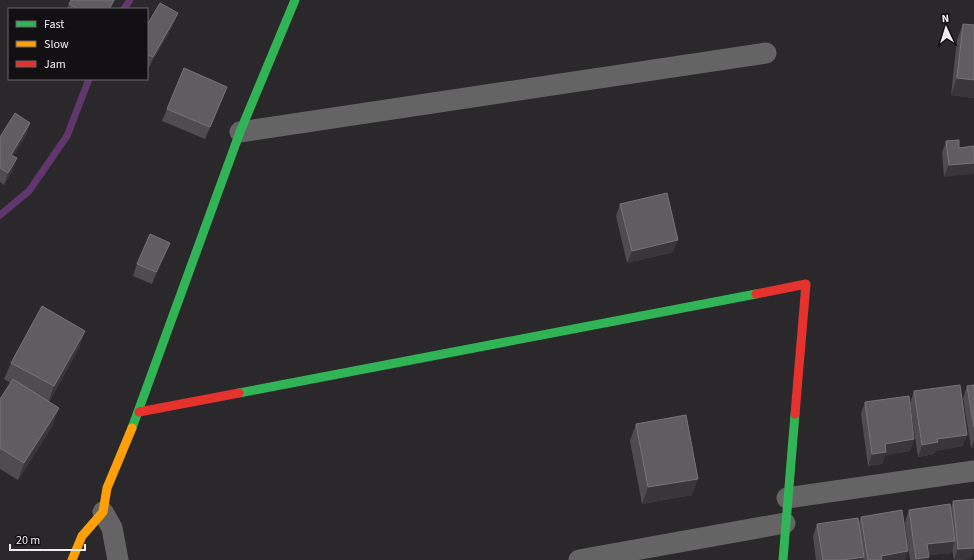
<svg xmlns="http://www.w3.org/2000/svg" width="974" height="560" viewBox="0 0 974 560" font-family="'Source Sans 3',sans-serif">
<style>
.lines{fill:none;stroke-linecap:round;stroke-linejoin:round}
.stream{stroke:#61356e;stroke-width:7}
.street{stroke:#656465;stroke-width:21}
.fast{stroke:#30b455;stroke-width:9}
.slow{stroke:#ff9f0a;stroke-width:9}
.jam{stroke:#e5322d;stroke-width:9}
.wall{fill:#4e4c4f}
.shaded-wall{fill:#39363a}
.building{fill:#605d61;stroke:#767477}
</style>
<rect width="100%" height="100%" fill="#2b282c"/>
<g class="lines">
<path class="stream" d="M124,9l6,-9
M0,215l29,-24 38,-55 22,-57"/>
<path class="street" d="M240,132l526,-79
M787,498l187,-27
M103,512l9,16 6,32
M579,560l206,-37"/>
<path class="fast" d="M239,393l517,-99
M132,428l108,-296 55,-132
M783,560l12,-146"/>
<path class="slow" d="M72,560l10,-24 21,-24 4,-24 25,-60"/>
<path class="jam" d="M756,294l50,-10 -11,130
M139,412l100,-19"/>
</g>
<path class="wall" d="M69,4l42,5h-44z
M178,13l-5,12 -25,44 -1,-1v-43z
M963,24l11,74 -23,-3 6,-55z
M227,87l-4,11 -18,41 -43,-18 5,-12z
M30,123l-4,12 -13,21v14l-9,15 -4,-3v-45z
M959,140l-15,37 -2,-24 4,-12z
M620,204l53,48 -46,11 -11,-47z
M170,243l-5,12 -13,29 -19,-8 4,-12z
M85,331l-6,17 -30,54 4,23 -35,55 -18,-11v-70l11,-16 -7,-4 7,-16z
M974,385v63h-3l-8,-50 4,-12z
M914,391l49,55 -28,5 -1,3 -16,3 -8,-54z
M865,402l49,37 -4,12 -25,4 -3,9 -14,2 -7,-52z
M636,424l56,71 -50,9 -12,-63z
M953,501l18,58 -17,1 -2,-11 -1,4 -23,2 1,2 -1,3h-18l-5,-38 4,-12 42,-2z
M861,517l47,34 -3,9h-89l-3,-24 4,-12 42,-2z"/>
<path class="shaded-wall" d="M114,0h2l-5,9h-2z
M178,13l-5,12 -25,44 5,-12z
M957,78l17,2v18l-23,-3z
M227,87l-4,11 -18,41 5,-12z
M30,123l-4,12 -19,32 4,-12z
M17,158l-4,12 -9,15 4,-12z
M974,163v11l-30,3 5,-12z
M678,240l-5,12 -46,11 5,-12z
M170,243l-5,12 -13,29 4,-12z
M85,331l-6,17 -31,55 6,-17z
M59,408l-6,17 -35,55 6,-17z
M967,435l-4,11 -28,5 -1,3 -16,3 4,-12 15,-6z
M914,439l-4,12 -25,4 -3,9 -14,2 4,-12 13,-10z
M974,440v8h-3z
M698,479l-6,16 -50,9 6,-17z
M955,541l-4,12 -29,3 5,-12z
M974,541v10l-3,8 -17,1 4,-11z
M908,551l-3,9h-25l1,-4z
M864,557l-1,3h-21z
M929,557l-1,3h-12v-1z"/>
<path class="building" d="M71,0h43l-5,9h-31l-9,-5z
M160,3l18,10 -25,44 -6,-3v-29z
M963,24l11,1v55l-17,-2z
M184,68l43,19 -17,40 -43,-18z
M15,113l15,10 -19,32 6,3 -9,15 -8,-5v-31z
M959,140v8l15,-2v17l-25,2 -3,-24z
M667,193l11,47 -46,11 -12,-47z
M150,234l20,9 -14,29 -19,-8z
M42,306l43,25 -31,55 -43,-23z
M13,379l46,29 -35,55 -24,-15v-49z
M960,385l7,50 -30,4 1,3 -16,3 -8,-54z
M974,385v42l-7,-41z
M909,396l5,43 -29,5 1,8 -14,2 -7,-52z
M686,415l12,64 -50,8 -12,-63z
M974,499v49l-16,1 -5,-48z
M950,504l5,37 -28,3 2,13 -13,2 -7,-49z
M902,510l6,41 -27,5 1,4h-14l-7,-43z
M858,518l6,39 -22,3h-19l-6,-36z"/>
<rect x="8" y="8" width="140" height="72" fill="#131014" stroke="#6b686c"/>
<rect x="16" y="21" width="20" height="6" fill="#30b455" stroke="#6b686c"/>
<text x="44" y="28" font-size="12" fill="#f0ecf1">Fast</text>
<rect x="16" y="41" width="20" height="6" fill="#ff9f0a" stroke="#6b686c"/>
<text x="44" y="48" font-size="12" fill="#f0ecf1">Slow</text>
<rect x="16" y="61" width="20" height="6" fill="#e5322d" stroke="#6b686c"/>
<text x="44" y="68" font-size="12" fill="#f0ecf1">Jam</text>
<g transform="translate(946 28) rotate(356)" stroke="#131014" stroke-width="3" paint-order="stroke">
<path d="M0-3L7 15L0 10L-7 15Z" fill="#f0ecf1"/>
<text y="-6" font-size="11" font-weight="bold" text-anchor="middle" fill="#f0ecf1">N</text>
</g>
<path d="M10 544v6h75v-6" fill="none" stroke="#f0ecf1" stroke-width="2"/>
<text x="16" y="544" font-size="12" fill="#f0ecf1" stroke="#131014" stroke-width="3" paint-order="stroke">20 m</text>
</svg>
